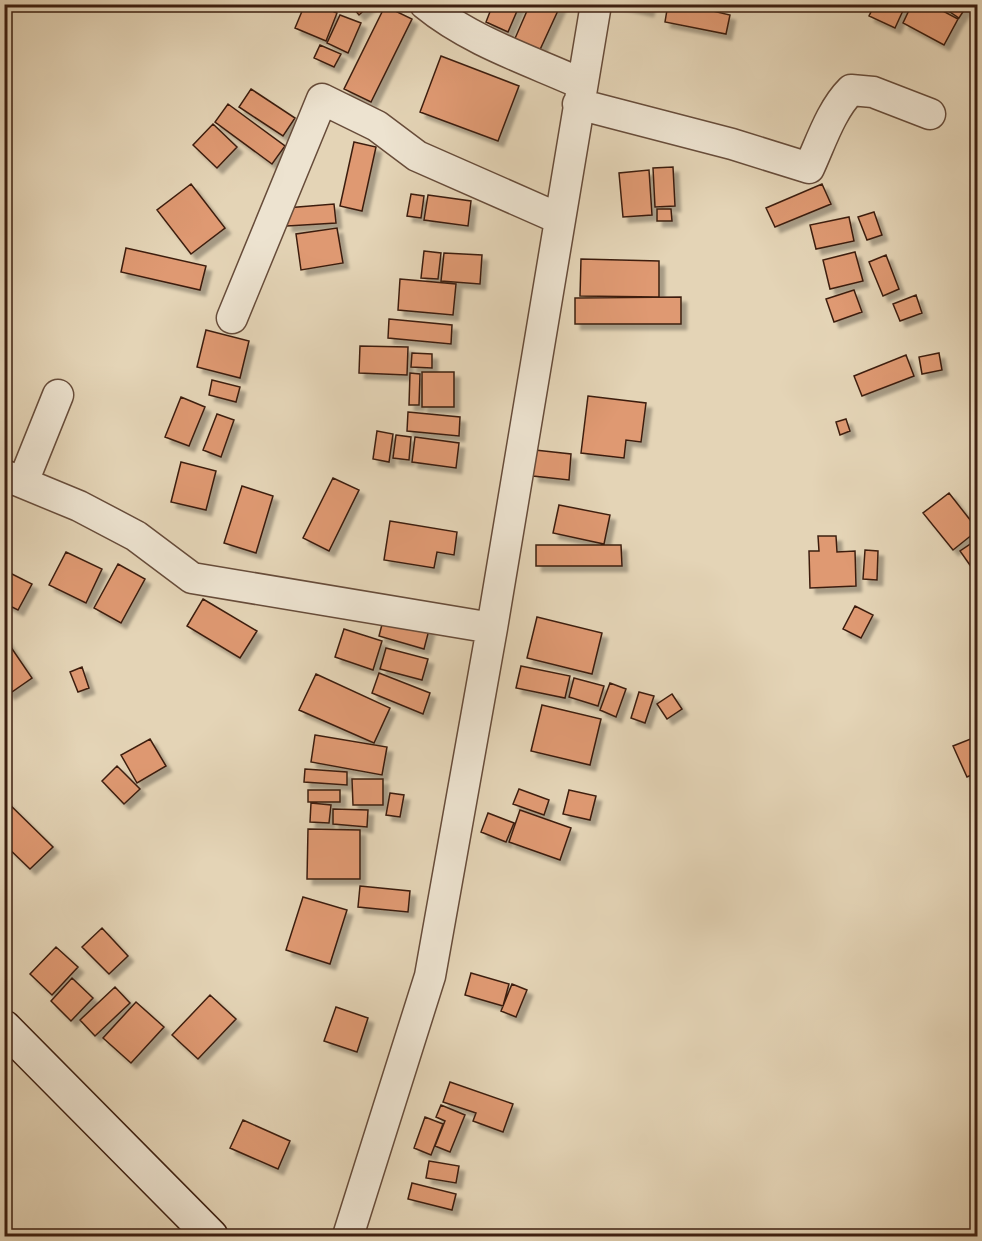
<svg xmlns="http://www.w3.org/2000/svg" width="982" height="1241" viewBox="0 0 982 1241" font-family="'Libre Bodoni',serif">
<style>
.building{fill:#df9972;stroke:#3d1f10;stroke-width:1.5;filter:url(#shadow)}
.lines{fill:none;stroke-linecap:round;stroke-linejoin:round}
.street-casing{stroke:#674c3a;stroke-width:33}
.secondary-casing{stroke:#3d1f10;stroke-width:36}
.street{stroke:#ede3d0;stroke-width:30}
.secondary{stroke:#ede3d0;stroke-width:33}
</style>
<defs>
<filter id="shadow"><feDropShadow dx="5.5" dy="5.5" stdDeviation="1.5" flood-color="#0004"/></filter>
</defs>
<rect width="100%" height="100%" fill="#e4d4b6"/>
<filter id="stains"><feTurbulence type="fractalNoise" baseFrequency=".00333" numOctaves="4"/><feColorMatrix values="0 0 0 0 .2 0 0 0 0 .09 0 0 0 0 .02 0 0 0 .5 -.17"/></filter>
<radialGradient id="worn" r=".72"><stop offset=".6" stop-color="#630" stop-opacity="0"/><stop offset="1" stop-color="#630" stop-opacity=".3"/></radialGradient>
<path class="building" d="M305,4h11l21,9 -11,28 -31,-13z
M350,4h21l-12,11z
M493,4h27l-12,28 -22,-10z
M530,4h31l-23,50 -25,-11z
M618,4h32l-2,7z
M668,4h15l47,11 -4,19 -61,-12z
M875,4h31l-11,24 -26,-12z
M912,4h18l28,15 -14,26 -41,-22z
M938,4h30l-9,14z
M385,6l27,13 -41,83 -27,-13z
M340,15l21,8 -13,30 -21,-10z
M320,45l21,9 -7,13 -20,-9z
M441,56l78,30 -21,55 -78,-29z
M251,89l44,29 -12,18 -44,-29z
M228,104l57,42 -13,18 -57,-42z
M213,124l24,23 -20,21 -24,-23z
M354,142l22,5 -14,64 -22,-5z
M673,167l2,39 -20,1 -2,-39z
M649,170l3,45 -29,2 -4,-44z
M191,184l34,44 -34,26 -34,-44z
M822,184l9,20 -56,23 -9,-19z
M411,194l13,2 -3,22 -14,-2z
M428,195l43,6 -3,25 -44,-6z
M334,204l2,19 -49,3 -1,-18z
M657,209h14l1,12h-15z
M874,212l8,23 -15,5 -9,-23z
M849,217l5,24 -38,8 -6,-24z
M337,228l6,35 -42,7 -5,-36z
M126,248l80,18 -6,24 -79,-18z
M424,251l17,2 -3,26 -17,-1z
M855,252l8,29 -33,8 -7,-29z
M444,253l38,2 -2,29 -39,-3z
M886,255l13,34 -16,7 -14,-34z
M581,259l78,2v36l-79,-1z
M400,279l56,5 -3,31 -55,-5z
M854,290l8,22 -28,10 -8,-23z
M916,295l6,18 -22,8 -7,-17z
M681,297v27h-106v-26z
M389,319l63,6 -1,19 -63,-6z
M206,330l43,11 -9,37 -43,-11z
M360,346l48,1 -1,28 -48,-2z
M412,353l20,1v14l-21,-1z
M939,353l3,17 -20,4 -3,-17z
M906,355l8,21 -52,20 -8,-20z
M422,372h32v35h-32z
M410,373l10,1 -1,31h-10z
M212,380l28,7 -4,15 -27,-7z
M588,396l58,7 -5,39 -15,-2 -2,18 -43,-5z
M181,397l24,10 -16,39 -24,-9z
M408,412l52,5 -1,19 -52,-5z
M217,414l17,6 -13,37 -18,-7z
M846,419l4,12 -10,4 -4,-13z
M377,431l16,3 -4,28 -16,-3z
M396,435l15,2 -2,23 -16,-2z
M415,437l44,6 -3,25 -44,-6z
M535,450l36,4 -2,26 -36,-4z
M181,462l35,9 -10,39 -35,-8z
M333,478l26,12 -30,61 -26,-13z
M242,486l31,10 -17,57 -32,-10z
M949,493l29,37 -25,20 -30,-37z
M559,505l51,10 -6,29 -51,-11z
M390,521l67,11 -3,23 -17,-3 -3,16 -50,-8z
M818,536h18l1,16 18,-1 1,35 -46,2 -1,-37h10z
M978,539v26l-6,3 -12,-17z
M536,545h85l1,21h-86z
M865,550l13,1 -1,29 -14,-1z
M66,552l36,17 -16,34 -37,-18z
M118,564l27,15 -24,44 -27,-15z
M4,570l28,14 -14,26 -14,-7z
M203,599l54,32 -17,27 -53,-32z
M855,606l18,9 -12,23 -18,-9z
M385,613l45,13 -6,23 -45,-13z
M537,617l65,16 -10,41 -65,-16z
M344,629l38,12 -9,29 -38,-13z
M4,637l28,41 -23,16 -5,-7z
M386,648l42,11 -6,21 -42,-11z
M521,666l49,10 -5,22 -49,-10z
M82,667l7,21 -11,4 -8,-20z
M379,673l51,20 -7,21 -51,-21z
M316,674l74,34 -16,35 -75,-33z
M574,678l30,8 -6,20 -29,-9z
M610,683l16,6 -10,28 -16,-7z
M639,692l15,4 -9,27 -14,-5z
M672,694l10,15 -15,10 -10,-15z
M542,705l59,14 -11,46 -59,-14z
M315,735l72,12 -5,28 -71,-13z
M978,736v36l-11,5 -14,-31z
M150,739l16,27 -29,17 -16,-28z
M117,766l23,23 -16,15 -22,-23z
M305,769l42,3v13l-43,-3z
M352,779h31v26h-30z
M519,789l30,11 -5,15 -31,-11z
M308,790h32v12h-32z
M569,790l27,6 -6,24 -27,-6z
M390,793l14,2 -4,22 -14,-2z
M4,799l49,48 -23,22 -26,-25z
M311,803l20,2 -2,18 -19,-1z
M333,809l35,1 -1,17 -34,-3z
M520,810l51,18 -11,32 -51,-18z
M488,813l26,10 -8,19 -25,-10z
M308,829l52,1v49h-53z
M360,886l50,5 -2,21 -50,-5z
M303,897l44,13 -17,54 -44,-14z
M102,928l26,28 -19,18 -27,-27z
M56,947l22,20 -26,28 -22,-21z
M471,973l38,11 -6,22 -38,-11z
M72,978l21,20 -22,23 -20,-20z
M512,984l15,6 -11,27 -15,-6z
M115,987l15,16 -35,33 -15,-16z
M210,995l26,24 -38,40 -26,-24z
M136,1002l28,25 -33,36 -28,-25z
M336,1007l32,11 -11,34 -33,-11z
M450,1082l63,22 -10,28 -30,-11 3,-8 -33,-11z
M441,1105l24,10 -15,37 -15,-6 10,-25 -9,-4z
M425,1117l18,7 -12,31 -17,-7z
M243,1120l47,21 -12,28 -48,-21z
M429,1161l30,5 -3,17 -30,-5z
M412,1183l44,11 -4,16 -44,-11z"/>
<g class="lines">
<defs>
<path id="street" d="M425,4c45,37 104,56 157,80
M578,104l154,40 77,24c12,-26 22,-58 42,-78l22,2 57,22
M232,318l90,-219 55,27 40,30 143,63
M4,475l75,31 57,30 56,42 300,50
M23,482l35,-87
M348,1236l82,-260 62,-348 104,-624"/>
<path id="secondary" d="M4,1027l207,209"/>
</defs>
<use href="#street" class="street-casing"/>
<use href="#secondary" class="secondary-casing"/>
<use href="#street" class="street"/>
<use href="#secondary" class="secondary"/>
</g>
<rect width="982" height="1241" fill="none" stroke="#e4d4b6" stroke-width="24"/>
<rect x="6" y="6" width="970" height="1229" fill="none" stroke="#3d1f10" stroke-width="3"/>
<rect x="12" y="12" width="958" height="1217" fill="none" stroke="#3d1f10" stroke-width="1.5"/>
<rect width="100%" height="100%" filter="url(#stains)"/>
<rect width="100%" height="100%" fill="url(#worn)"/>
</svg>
